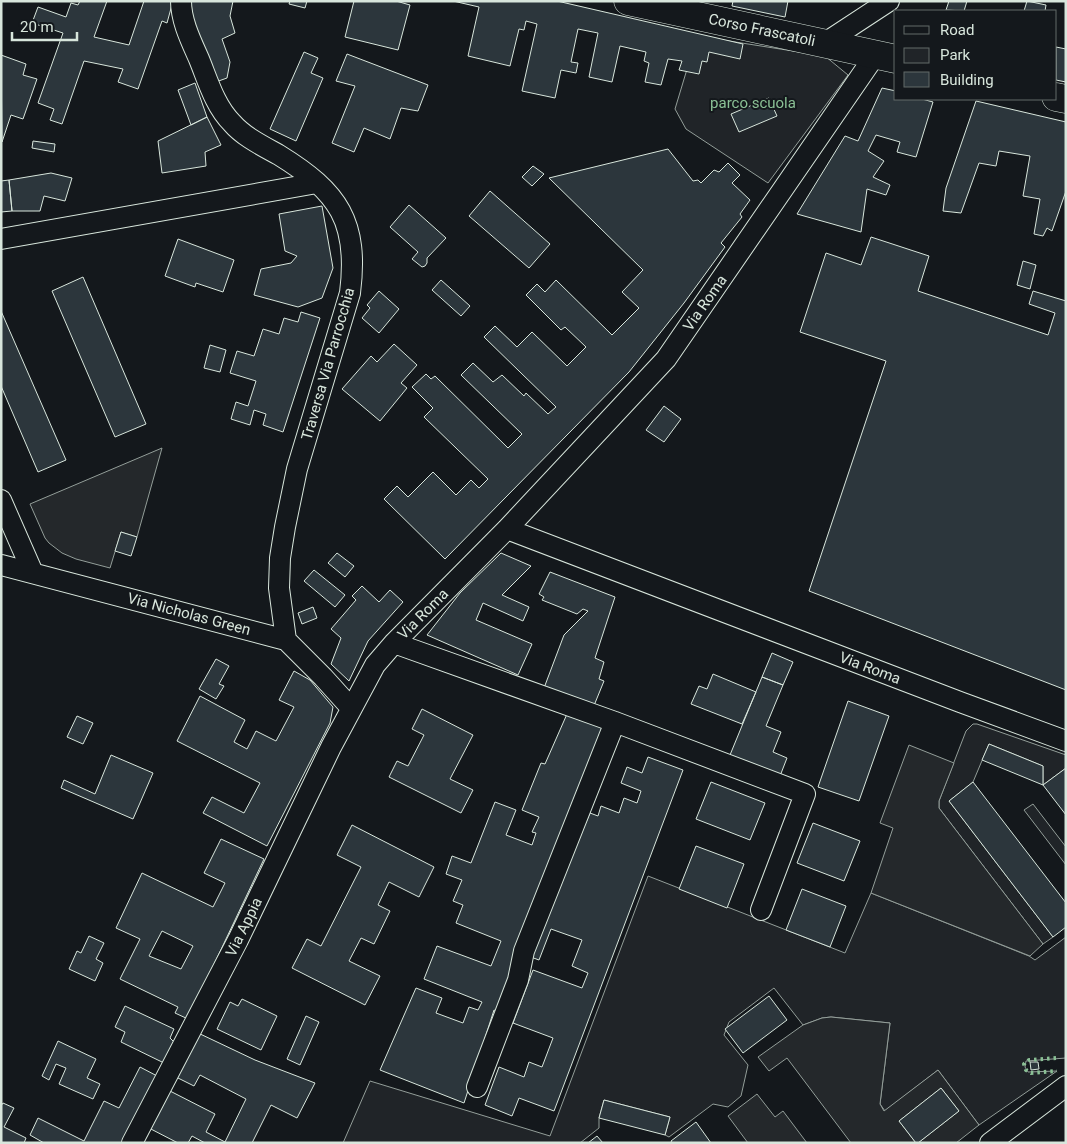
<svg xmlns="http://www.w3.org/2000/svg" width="1067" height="1144" viewBox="0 0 1067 1144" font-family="Roboto,sans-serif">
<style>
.green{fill:#202428;stroke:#939e99}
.parking{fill:#24282b;stroke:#939e99}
.building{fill:#2c363c;stroke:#d8e6dc;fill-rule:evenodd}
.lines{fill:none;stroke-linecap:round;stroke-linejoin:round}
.street-casing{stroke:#d8e6dc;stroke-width:22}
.secondary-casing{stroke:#d8e6dc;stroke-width:29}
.street{stroke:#14181c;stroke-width:20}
.secondary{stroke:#14181c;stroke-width:28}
.hedge{stroke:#8ac095;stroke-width:4;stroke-dasharray:2.5 4;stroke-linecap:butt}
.labels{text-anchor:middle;stroke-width:4;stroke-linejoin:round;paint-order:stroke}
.street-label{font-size:15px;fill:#d8e6dc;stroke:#14181c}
.park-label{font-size:15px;fill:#8ac095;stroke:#14181c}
</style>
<rect width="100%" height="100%" fill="#14181c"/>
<path class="green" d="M697,36l128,20 23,19 -80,108 -82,-54 -11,-20z
M973,724h4l89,31v13l-23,17v-19l-54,-22 -16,38 -24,19 104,136 -10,7 -104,-136v-7l27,-70z
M1033,804l33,43v18l-42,-55z
M648,876l197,77 26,-60 158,63 6,4 31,-23v121l-40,3 -1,6 3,5 29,-1 -78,54 -41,-55 -53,41 -5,-7 10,-81 -59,-6 -9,1 -19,7 -29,-37 -45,34 -5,13 24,30 -7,31 -13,11 -15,-3 -44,33 -4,-2 5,-18 -66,-17 -5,18v10l-19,15h-237l27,-62 180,55z"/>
<path class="parking" d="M162,448l-25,89 -16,-5 -11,36 -34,-9 -14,-6 -13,-10 -4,-5 -15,-34z
M909,745l45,18 -15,38v7l104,136 -13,12 -159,-63 22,-65 -13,-5z
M831,1017l59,6 -10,81 4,7 54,-41 41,55 -23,18h-38l41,-32 -18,-23 -42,33 17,22h-65l-64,-85 -18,13 -11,-14 45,-32 19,-7z
M757,1094l18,23 8,-6 24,32h-59l-20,-27z"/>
<path class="building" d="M80,1h27l-13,36 35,8 15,-44h29l-6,22 -5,-2 -24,68 -20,-7 5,-13 -39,-8 -22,63 -12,-4 4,-11 -16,-6 25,-70 -31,-10 6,-16 28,10 5,-14 7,2z
M187,1h46l-3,15 5,17 -13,6 8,23 -3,16 -14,5z
M290,1h17l-2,7 -16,-4z
M354,1h42l14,4 -12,45 -53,-13z
M453,1h104l186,43 -3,15 -31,-7 -2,10 -5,-1 -3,13 -20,-4 3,-9 -14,-2 -7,26 -16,-3 4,-19 -5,-2 2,-9 -26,-6 -8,36 -23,-5 9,-44 -20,-4 -7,33 7,1 -2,10 -15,-3 -6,28 -33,-7 15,-67 -11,-3 -2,9 -5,-1 -9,37 -42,-10 11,-49z
M733,1h55l-3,16 -53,-11z
M949,1h18l-3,10 -18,-1z
M1027,1l19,4 -1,6h-21z
M1056,47l10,2v33l-10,-2z
M304,52l14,6 -7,15 12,5 -27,63 -26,-12z
M347,54l81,31 -10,26 -17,-3 -11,31 -26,-11 -10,24 -22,-9 23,-57 -19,-5z
M1,55l25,9 -3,11 14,4 -14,40 -12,-4 -9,27z
M195,83l12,34 -16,8 -13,-35z
M882,88l14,3v8h26l11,3 -17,55 -19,-5 3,-10 -24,-7 -8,16 16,10 -11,16 17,8 -4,10 -19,-6 -6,43 -64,-18 48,-78 13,5z
M769,98l8,18 -38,16 -8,-18z
M976,101l90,21v69l-14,40 -5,-3 -4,8 -9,-2 6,-35 -17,-3 7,-40 -31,-5 -3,15 -17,-3 -18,50 -18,-2 3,-23z
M207,117l14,28 -16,7 1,14 -44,7 -4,-32z
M33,141l22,3 -1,8 -22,-4z
M668,149l25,32 5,-1 3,3 13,-13 5,2 9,-9 12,12 -8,8 18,17 -10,14 2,3 -21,26 4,4 -41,56 -55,69 -184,187 -61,-60 13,-13 11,11 25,-25 23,23 15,-15 8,8 9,-9 -64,-62 9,-9 -21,-21 14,-13 5,5 4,-3 73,72 14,-14 -61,-59 12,-12 20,19 9,-7 22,21 2,-3 22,21 8,-7 -72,-70 11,-11 22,21 15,-15 35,34 19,-19 -21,-20 -4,3 -35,-35 11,-11 8,8 11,-12 56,55 27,-27 -17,-16 21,-22 -94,-92z
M533,166l11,8 -12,12 -10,-9z
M51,173l21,5 -7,23 -21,-5 -4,15h-28l-3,-31z
M9,180l3,31 -11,1v-31z
M490,191l60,53 -21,24 -60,-52z
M409,205l37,33 -19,20v5l-2,3 -3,1 -10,-8 6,-7 -28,-25z
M322,206l11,62 -11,30 -24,9 -44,-12 7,-26 30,-6 6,-7 -12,-5 -6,-37z
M871,237l58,19 -11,35 130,44 7,-22 -26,-9 4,-13 33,10v389l-257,-99 77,-230 -86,-29 26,-79 35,12z
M178,239l56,21 -11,32 -27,-9 -1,4 -30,-11z
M1023,261l13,4 -6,24 -13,-4z
M83,277l63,147 -31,13 -63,-146z
M441,280l29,26 -9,10 -29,-26z
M379,291l20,18 -20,24 -17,-15 8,-10 -3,-3z
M1,311l65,149 -28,12 -37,-86z
M301,312l19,6 -37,114 -20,-7 3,-11 -12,-4 -4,15 -19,-6 5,-17 12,4 8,-25 -26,-8 7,-22 17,5 9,-27 16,5 5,-16 14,4z
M394,344l23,21 -16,18 6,5 -27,33 -38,-32 29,-33 6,6z
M210,345l16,5 -6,22 -16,-4z
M664,406l17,13 -17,23 -18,-12z
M121,532l16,5 -6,19 -16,-5z
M337,553l17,13 -9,11 -17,-14z
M501,553l30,13 -29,29 27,12 -6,14 -40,-18 -7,17 56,24 -14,31 -91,-40 33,-42z
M314,570l31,25 -10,12 -31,-26z
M550,572l65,25 -20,61 9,4 -5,17 5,2 -11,27 -49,-20 20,-53 24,-24 -5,-2 -6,5 -35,-14 2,-3 -5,-3z
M362,586l17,16 11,-12 13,12 -35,39 -19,40 -18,-17 10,-26 -10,-9 25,-29 -4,-4z
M313,607l4,11 -15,6 -4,-11z
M772,653l21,9 -10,23 -21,-8z
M216,659l13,7 -10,18 5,2 -8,13 -17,-10z
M294,671l16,9 23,27 -3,16 -63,123 -64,-33 9,-16 32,16 16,-30 -83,-42 23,-45 45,24 -11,22 13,7 9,-18 20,10 18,-34 -15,-7z
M713,674l43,18 -14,32 -51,-20 8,-18 8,3z
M762,677l21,8 -17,41 15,6 -8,20 14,6 -7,18 -50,-21z
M848,701l41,15 -30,85 -41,-14z
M422,709l51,26 -23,44 23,11 -12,23 -72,-36 8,-16 11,5 16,-31 -12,-6z
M567,714l38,15 -105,284 -6,-3 -30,93 -84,-33 36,-82 26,10 -6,15 27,10 6,-16 9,3 4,-8 -58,-23 13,-33 54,20 10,-25 -45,-18 7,-18 -10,-4 9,-21 -16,-6 6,-18 19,7 24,-61 21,8 -10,25 26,10 4,-12 -4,-1 7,-15 -17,-7 19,-47 4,1z
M77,716l16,7 -10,21 -16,-7z
M989,744l54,22v19l-61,-25z
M111,755l42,18 -20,46 -72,-31 3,-8 31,14z
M648,757l35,13 -129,341 -35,-13 -7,18 -27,-11 14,-38 25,10 5,-15 13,5 11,-29 -40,-15 20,-53 49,18 6,-15 -16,-7 10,-26 -31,-11 -12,31 -11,-4 62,-143 8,3 3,-10 18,7 5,-15 13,5 4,-12 -20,-8 6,-16 15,6z
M1066,768v47l-23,-30z
M711,782l54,21 -15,37 -54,-21z
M973,782l93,121v24l-13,10 -104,-136z
M813,823l47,18 -16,40 -47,-18z
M352,825l82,42 -15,30 -30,-15 -11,23 12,6 -16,33 -13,-6 -12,23 31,15 -15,29 -73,-37 15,-29 14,7 40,-79 -24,-12z
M221,839l43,20 -76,160 -13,-6 3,-6 -58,-28 20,-40 -24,-11 26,-55 71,34 12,-24 -21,-10zM162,931l31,15 -12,23 -32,-13z
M696,846l48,18 -17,44 -48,-19z
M802,889l44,17 -16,41 -44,-17z
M89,936l15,7 -8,16 7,4 -8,18 -26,-12 8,-18 4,2z
M769,996l18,24 -44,33 -18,-24z
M242,999l35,17 -16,34 -44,-21 13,-27 8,4z
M125,1006l49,23 -4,9 4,4 -10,21 -43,-21 4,-10 -10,-5z
M306,1016l13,6 -19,43 -13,-6z
M196,1032l59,28 60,23 -18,35 -26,-13 -19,38h-47l-13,-7 -4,7h-10l-31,-16 10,-20 4,2 9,-18 45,23 -9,18 19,10 21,-43 -46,-24 -6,11 -20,-10z
M58,1041l38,18 -9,19 13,6 -7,15 -34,-15 7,-16 -10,-4 -7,16 -7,-4z
M1030,1062h8l1,7 -8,1z
M140,1067l19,10 -34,66h-81l-14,-8 8,-17 46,23 20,-40 15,7z
M941,1088l18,23 -41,32h-2l-17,-22z
M604,1100l66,17 -5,18 -66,-17z
M3,1103l11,5 -10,19 22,11 -2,5h-23v-37z
M696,1122l15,21h-39l-1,-2z
M597,1136l6,7h-15z"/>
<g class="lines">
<defs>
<path id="street" d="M181,1c0,20 10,40 18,58 9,22 16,47 33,64 12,14 31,23 47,32 60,37 80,67 71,138l-53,176 -12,58 -5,31 -1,30 7,52
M825,43l64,-42
M1,239l316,-56
M1,500l32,73
M507,529l453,173 106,39
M1,565l285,75 37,37 28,31
M394,643l221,79 190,72 -44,116
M477,1087l41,-107 6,-29 91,-229
M132,1143l106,-203 93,-193 44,-82 19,-22 113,-114 159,-170 210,-305
M990,1143l76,-57"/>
<path id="secondary" d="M628,1l268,58
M1056,97l10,2"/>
</defs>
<use href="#street" class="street-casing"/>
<use href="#secondary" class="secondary-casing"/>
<use href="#street" class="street"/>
<use href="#secondary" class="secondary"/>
<path class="hedge" d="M1056,1058l-27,2 -5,4 2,6 5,3 26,-2"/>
</g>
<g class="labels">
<g class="street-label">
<text transform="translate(762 30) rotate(12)" y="5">Corso Frascatoli</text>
<text transform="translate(705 303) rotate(-55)" y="5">Via Roma</text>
<text transform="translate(328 364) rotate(-74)" y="5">Traversa Via Parrocchia</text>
<text transform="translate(189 614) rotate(15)" y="5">Via Nicholas Green</text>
<text transform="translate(423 614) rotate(-45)" y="5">Via Roma</text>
<text transform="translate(870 668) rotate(21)" y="5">Via Roma</text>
<text transform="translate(244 927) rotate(-64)" y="5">Via Appia</text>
</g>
<g class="park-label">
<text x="753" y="108">parco scuola</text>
</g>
</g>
<rect width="1067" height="1144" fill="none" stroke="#d8e6dc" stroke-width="5"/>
<rect x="894" y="10" width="162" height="90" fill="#14181c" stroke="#626a69"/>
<rect x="904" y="26" width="25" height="8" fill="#14181c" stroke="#626a69"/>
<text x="940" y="35" font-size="15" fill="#d8e6dc">Road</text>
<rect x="904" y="48" width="25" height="15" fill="#202428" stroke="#626a69"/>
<text x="940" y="60" font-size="15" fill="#d8e6dc">Park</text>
<rect x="904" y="72" width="25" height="15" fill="#2c363c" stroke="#626a69"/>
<text x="940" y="85" font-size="15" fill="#d8e6dc">Building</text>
<path d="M12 32v8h65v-8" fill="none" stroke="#d8e6dc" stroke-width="2.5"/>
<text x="20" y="32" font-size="15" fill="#d8e6dc" stroke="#14181c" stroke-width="4" paint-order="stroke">20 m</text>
</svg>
